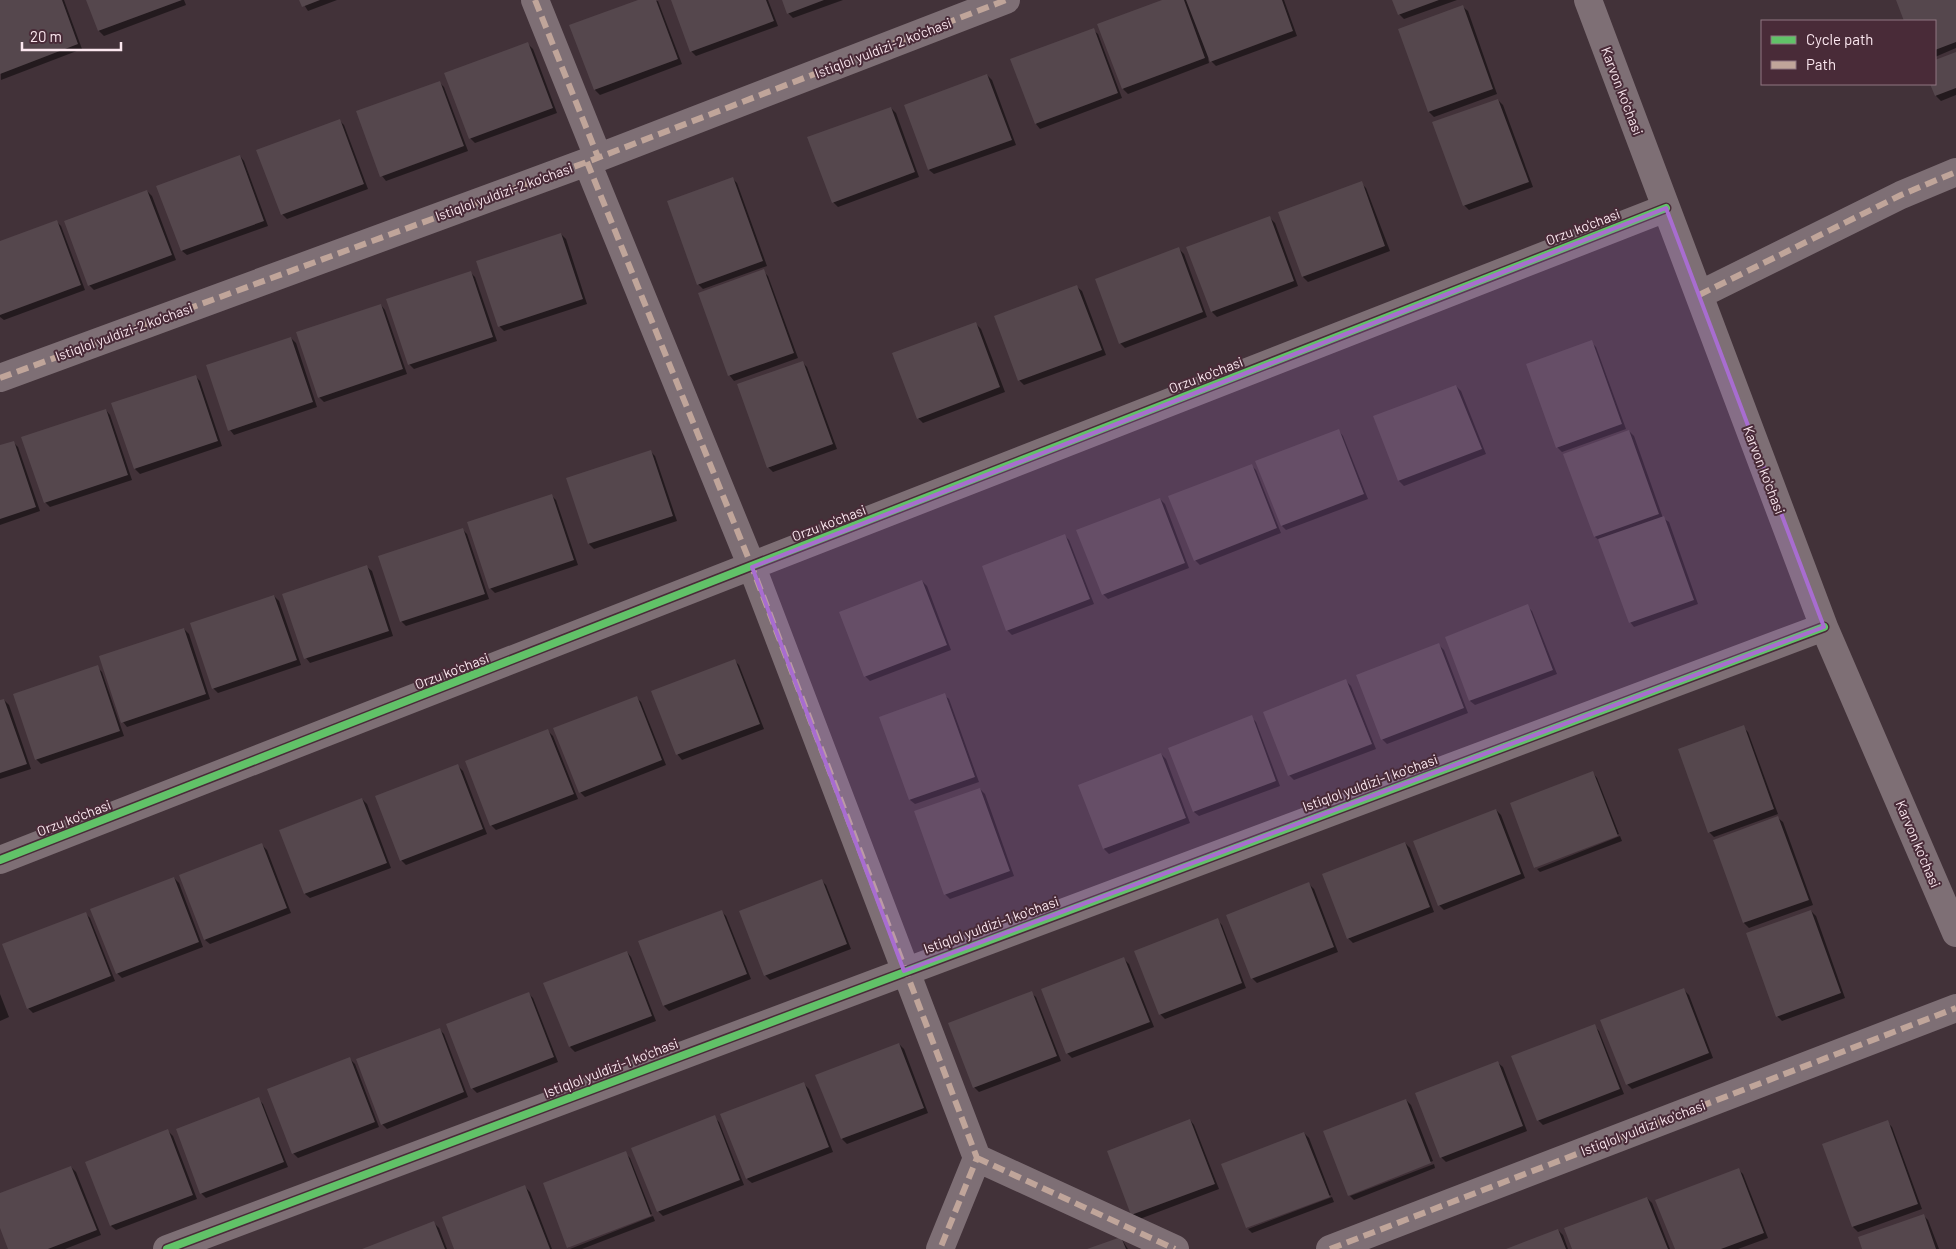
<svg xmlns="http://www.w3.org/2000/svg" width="1956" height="1249" viewBox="0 0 1956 1249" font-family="Barlow,sans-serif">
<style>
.shadow{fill:#0007}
.building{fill:#55474d}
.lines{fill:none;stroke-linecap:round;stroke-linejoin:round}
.minor{stroke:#7e6f75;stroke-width:28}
.quiet{stroke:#c0a59a;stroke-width:6;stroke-dasharray:12 6;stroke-linecap:butt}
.cycleway-casing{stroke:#492b38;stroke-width:11}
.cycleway{stroke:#61c268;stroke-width:8}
.marked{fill:#a86dd0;fill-opacity:0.2;stroke:#a86dd0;stroke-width:4;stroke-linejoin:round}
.labels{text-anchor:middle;stroke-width:4;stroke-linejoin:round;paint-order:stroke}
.street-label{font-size:14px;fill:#fbe7ef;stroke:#492b38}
</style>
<rect width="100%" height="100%" fill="#423239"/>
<path class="shadow" d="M64,0l18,49 -81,31 -1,-79z
M88,0h96l2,5 -82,31 -5,-5z
M301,0h36l-29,11z
M641,0l17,1 24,63 -82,31 -5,-5 -24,-64z
M672,0h96l10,26 -82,30 -5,-5z
M783,0h60l-50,18 -5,-5z
M1166,0h118l13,36 -81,30 -8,-8 1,5 -81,31 -5,-5z
M1394,0h63l-53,19 -5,-5z
M1897,0h59v48l-21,9v-36h-29z
M1463,7l5,4 29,83 -63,23 -5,-5z
M1093,30l5,4 24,64 -82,31 -4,-5z
M528,44l5,5 24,64 -82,30 -5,-5z
M1956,53v42l-15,6 -5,-5 -5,-12h4v-22z
M987,75l5,5 24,65 -82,29 -5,-4z
M439,82l5,5 24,64 -82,30 -4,-5z
M1498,100l5,5 30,82 -64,23 -5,-5z
M891,108l5,5 23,64 -81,30 -5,-5z
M339,120l5,5 24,64 -81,30 -5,-5z
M240,156l4,5 24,65 -81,29 -5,-4z
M732,178l5,5 30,83 -64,23 -5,-5z
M1361,183l5,5 24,63 -82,31 -5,-5 -24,-64z
M147,191l5,5 24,64 -82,30 -5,-5z
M1270,218l5,5 23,63 -81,31 -5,-5 -24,-64z
M56,221l5,5 24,64 -81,30 -4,-3v-75z
M561,234l5,5 21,65 -83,27 -4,-4 -22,-65z
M1179,249l5,5 23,63 -82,31 -5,-5z
M763,271l5,5 30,82 -64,23 -4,-5 -30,-82z
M470,272l5,5 22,64 -83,28 -5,-5z
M1077,287l5,4 24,64 -82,30 -5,-5z
M381,305l4,5 22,64 -83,28 -5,-5z
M976,324l5,5 24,63 -82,31 -5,-5z
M291,338l5,5 21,64 -83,28 -4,-5z
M1591,342l5,5 30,82 -64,23 -5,-5z
M802,362l5,5 30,82 -64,23 -5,-5z
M195,376l5,5 22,65 -82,28 -5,-5z
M1456,386l5,5 25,63 -82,32 -5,-5 -25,-64z
M106,410l4,5 22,65 -82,27 -5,-5z
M1339,431l4,5 25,63 -82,31 -4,-4z
M1629,431l5,5 29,82 6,4 29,82 -64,23 -4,-5 -30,-81 -5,-4z
M13,442l5,5 22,64 -40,14v-78z
M650,451l5,5 22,65 -83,28 -5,-5 -21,-65z
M1251,465l5,5 25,63 -81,32 -5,-5z
M551,495l5,5 22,65 -83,28 -5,-5z
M1160,499l5,5 24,64 -81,31 -5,-5z
M462,529l5,5 22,65 -83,27 -5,-5z
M1064,535l5,5 25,64 -82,31 -5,-5z
M367,567l5,4 21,65 -83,27 -4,-5z
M922,581l5,5 24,64 -81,31 -5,-5z
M274,596l5,5 22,64 -83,28 -5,-5z
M1527,606l5,5 25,63 -82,31 -5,-4 -24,-64z
M184,629l5,5 21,65 -83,28 -4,-5z
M1439,645l5,5 24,63 -81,31 -5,-5z
M734,660l5,5 25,64 -82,31 -4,-5 -25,-63z
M97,667l5,5 22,64 -83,28 -5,-5z
M1346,681l5,5 25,63 -82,31 -5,-5z
M944,695l5,4 30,83 -64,22 -5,-4 -29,-83z
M636,697l5,5 25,63 -81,32 -5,-5z
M4,700l5,5 22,64 -31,10v-78z
M1251,717l5,5 24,64 -81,30 -5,-4 -24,-64z
M1743,727l5,5 30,82 -64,23 -5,-5z
M548,731l5,5 25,63 -82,31 -5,-5z
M1161,754l5,5 24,64 -81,31 -5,-5 -24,-63z
M458,766l5,5 24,63 -81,31 -5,-5z
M1593,773l4,5 22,56 -83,32v2l-25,-64z
M980,789l5,5 29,82 -64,23 -5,-5z
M362,799l5,5 24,64 -81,30 -5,-4 -25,-64z
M1496,810l5,5 24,63 -81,32 -5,-5z
M1778,818l5,4 30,83 -64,23 -5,-5 -30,-83z
M1620,836l2,5 -82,31 -3,-3z
M1405,843l5,5 24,64 -81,31 -5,-5z
M262,845l5,5 24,63 -81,31 -5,-4z
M174,878l5,5 24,64 -81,31 -5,-5z
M821,880l5,5 25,64 -81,31 -5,-5z
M1309,884l5,5 24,63 -81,31 -5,-5z
M721,911l5,5 25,63 -82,32 -5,-5 -24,-64z
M1811,911l5,5 29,82 -63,23 -5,-5z
M85,913l5,5 25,63 -82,32 -5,-5z
M1217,920l5,5 24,63 -81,31 -5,-5z
M627,952l4,5 25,64 -81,31 -5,-5z
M1124,959l5,5 25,63 -82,31 -5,-5z
M1684,990l5,5 24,63 -81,31 -5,-5z
M528,993l5,5 25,64 -81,31 -5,-5z
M1031,993l5,4 25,64 -82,31 -5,-5z
M0,994l9,23 -9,4z
M1594,1026l5,5 25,63 -81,31 -5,-5z
M439,1029l5,5 24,63 -81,32 -5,-5z
M899,1044l5,5 24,64 -81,31 -5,-5z
M350,1059l5,5 24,63 -81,31 -5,-5z
M1498,1063l5,4 24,64 -81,31 -5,-5z
M804,1084l5,5 24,63 -81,31 -5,-4z
M258,1099l5,5 25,63 -82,31 -5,-5z
M1406,1100l5,5 22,56 -84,33v2l-24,-65z
M714,1117l5,5 25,63 -81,31 -5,-5z
M1190,1120l4,5 25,64 -82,31 -4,-5 -25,-63z
M1887,1122l5,5 30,82 -64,23 -5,-5z
M168,1131l5,5 24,63 -81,31 -5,-4z
M1304,1133l5,5 22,57 -83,31v2l-25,-63z
M625,1153l5,5 22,56 -83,32v2l-25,-64z
M1434,1164l1,4 -81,32 -4,-4z
M71,1167l5,5 25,63 -36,14h-56l-9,-24v-31z
M1738,1169l5,5 25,64 -30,11h-62z
M525,1187l5,5 22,57h-96z
M1332,1197l2,5 -82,31 -4,-4z
M1647,1198l5,5 18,46h-97z
M1923,1215l5,5 11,29h-75z
M653,1216l2,5 -73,28h-12z
M434,1223l5,5 8,21h-82z
M1558,1230l5,5 5,14h-59z
M1121,1238l7,11h-38z"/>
<path class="building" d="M0,0h62l16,44 -78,30z
M86,0h96l-84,31z
M299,0h21l-18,7z
M638,0h18l22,59 -84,31 -25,-65z
M671,0h95l8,21 -84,31z
M782,0h42l-37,14z
M1162,0h22l21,58 -83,31 -25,-65z
M1186,0h96l11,31 -83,31z
M1392,0h47l-41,15z
M1896,0h60v42l-21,8v-29h-31z
M1463,5l30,84 -65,23 -30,-83z
M1094,28l24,65 -83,31 -25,-65z
M528,42l25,66 -84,31 -25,-66z
M1956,52v36l-21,8 -5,-12h5v-24z
M987,74l25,66 -84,30 -24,-65z
M440,81l24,65 -84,31 -24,-66z
M1498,99l31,83 -66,24 -31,-84z
M891,107l24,65 -83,31 -25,-66z
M340,119l24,65 -83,31 -25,-65z
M240,155l24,66 -83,30 -25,-65z
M733,177l30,84 -66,24 -30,-84z
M1362,181l23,65 -83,31 -24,-65z
M147,190l25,65 -84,31 -24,-65z
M1270,216l24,65 -83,31 -25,-65z
M57,220l24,65 -81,30v-74z
M561,233l22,66 -85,28 -22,-66z
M1179,247l24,65 -84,32 -24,-65z
M764,269l30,84 -66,23 -30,-83z
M471,271l22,66 -85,28 -22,-66z
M1077,285l25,65 -84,31 -24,-65z
M381,304l22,65 -85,29 -22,-66z
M976,322l24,65 -83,32 -25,-66z
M291,337l22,65 -85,29 -22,-66z
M1592,340l30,84 -66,24 -30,-84z
M803,361l30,83 -66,24 -30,-84z
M196,375l22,66 -84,28 -23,-66z
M1456,385l26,64 -84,32 -25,-65z
M106,409l22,66 -84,28 -23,-66z
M1339,429l25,65 -83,32 -26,-65z
M1629,430l30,84 -65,23 -31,-83z
M14,441l22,66 -36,12v-74z
M651,450l22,66 -85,28 -22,-66z
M1252,464l25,64 -83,33 -26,-65z
M552,494l22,66 -85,29 -22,-67z
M1160,498l25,65 -83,32 -26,-65z
M1664,516l30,84 -65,23 -31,-84z
M463,528l22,66 -85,28 -22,-66z
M1065,534l25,65 -84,32 -24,-65z
M367,565l22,66 -85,28 -22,-65z
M922,580l25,65 -83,32 -25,-65z
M274,595l23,65 -85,29 -22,-66z
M1528,604l25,66 -84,31 -24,-64z
M184,628l22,66 -85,29 -22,-67z
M1439,643l25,65 -83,32 -25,-65z
M735,659l25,65 -84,31 -25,-64z
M98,665l22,66 -85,29 -22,-66z
M1346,679l26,65 -84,32 -25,-64z
M945,693l30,84 -66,23 -30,-83z
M637,696l25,64 -83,33 -26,-65z
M4,699l23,65 -27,9v-73z
M1252,715l24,66 -83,31 -25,-64z
M1744,725l30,84 -66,24 -30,-84z
M548,729l26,65 -84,32 -25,-65z
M1161,753l25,65 -83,31 -25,-64z
M458,764l25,65 -83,32 -25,-65z
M1593,771l25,65 -84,32 -24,-65z
M980,788l30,83 -66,24 -30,-84z
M362,798l25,65 -83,31 -25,-64z
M1496,809l25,65 -83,32 -25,-65z
M1778,816l31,84 -66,23 -30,-83z
M1405,842l25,65 -83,32 -25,-65z
M262,843l25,65 -83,32 -25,-65z
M174,877l25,65 -83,32 -26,-65z
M822,879l25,65 -83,32 -25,-65z
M1309,882l25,65 -83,32 -25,-64z
M722,910l25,64 -84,32 -25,-65z
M1811,910l30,83 -65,24 -30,-84z
M86,912l25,64 -84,33 -25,-65z
M1218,918l24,65 -83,32 -25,-64z
M627,951l25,65 -83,31 -26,-64z
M1124,957l26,65 -84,32 -25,-65z
M1684,988l25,65 -83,32 -26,-65z
M1032,991l25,65 -84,32 -25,-65z
M529,992l25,65 -83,32 -25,-65z
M1595,1024l25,65 -83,32 -26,-65z
M440,1028l24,64 -83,33 -25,-66z
M899,1043l25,65 -83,31 -26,-64z
M350,1057l25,65 -83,32 -25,-65z
M1498,1061l25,65 -83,32 -25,-65z
M804,1082l25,65 -83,32 -26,-65z
M259,1097l25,65 -84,32 -24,-65z
M1406,1099l25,64 -83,33 -25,-65z
M715,1115l25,65 -83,32 -26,-64z
M1190,1119l25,65 -84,31 -24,-64z
M1888,1120l30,84 -66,23 -30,-83z
M168,1129l25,66 -83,31 -25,-64z
M1304,1132l26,65 -84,31 -25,-64z
M626,1151l25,65 -84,32 -24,-65z
M71,1166l26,64 -49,19h-40l-8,-21v-35z
M1739,1168l25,65 -43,16h-46l-20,-49z
M525,1185l25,64h-96l-12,-32z
M1647,1197l21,52h-96l-8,-21z
M1924,1214l12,35h-74l-4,-12z
M434,1221l11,28h-83z
M1558,1229l8,20h-60z
M1121,1237l5,12h-39z"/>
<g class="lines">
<path class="minor" d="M535,0l63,157
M1588,0l236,627 132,306
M587,162l165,405 225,591 -37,91
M1699,295l202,-100 55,-23
M0,378l587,-216 419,-162
M0,860l1666,-652
M977,1158l198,91
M167,1249l1657,-622
M1330,1249l626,-241"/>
<path class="quiet" d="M535,0l63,157
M587,162l165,405 225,591 -37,91
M1699,295l202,-100 55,-23
M0,378l587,-216 419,-162
M977,1158l198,91
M1330,1249l626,-241"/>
<defs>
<path id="cycleway" d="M0,860l1666,-652
M167,1249l1657,-622"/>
</defs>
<use href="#cycleway" class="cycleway-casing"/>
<use href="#cycleway" class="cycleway"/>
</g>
<path class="marked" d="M1666,208l158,419 -920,344 -152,-404z"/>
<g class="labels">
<g class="street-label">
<text transform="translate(883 48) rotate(-21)" y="5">Istiqlol yuldizi-2 ko'chasi</text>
<text transform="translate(1622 91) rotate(69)" y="5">Karvon ko'chasi</text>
<text transform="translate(504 192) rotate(-20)" y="5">Istiqlol yuldizi-2 ko'chasi</text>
<text transform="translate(1583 227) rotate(-21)" y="5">Orzu ko'chasi</text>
<text transform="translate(124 332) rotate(-20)" y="5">Istiqlol yuldizi-2 ko'chasi</text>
<text transform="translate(1206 375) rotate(-21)" y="5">Orzu ko'chasi</text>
<text transform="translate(1764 470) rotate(69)" y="5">Karvon ko'chasi</text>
<text transform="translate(829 523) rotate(-21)" y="5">Orzu ko'chasi</text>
<text transform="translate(452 671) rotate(-21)" y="5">Orzu ko'chasi</text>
<text transform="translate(1370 783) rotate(-20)" y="5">Istiqlol yuldizi-1 ko'chasi</text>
<text transform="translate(74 818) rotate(-21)" y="5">Orzu ko'chasi</text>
<text transform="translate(1918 844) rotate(67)" y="5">Karvon ko'chasi</text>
<text transform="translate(991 925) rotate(-20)" y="5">Istiqlol yuldizi-1 ko'chasi</text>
<text transform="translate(611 1068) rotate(-21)" y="5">Istiqlol yuldizi-1 ko'chasi</text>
<text transform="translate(1643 1128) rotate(-21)" y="5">Istiqlol yuldizi ko'chasi</text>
</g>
</g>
<rect x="1761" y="20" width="175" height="65" fill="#492b38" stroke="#907681"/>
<rect x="1771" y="36" width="25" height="8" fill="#61c268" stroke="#907681"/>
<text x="1806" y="45" font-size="15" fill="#fbe7ef">Cycle path</text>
<rect x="1771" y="61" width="25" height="8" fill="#c0a59a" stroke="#907681"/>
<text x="1806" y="70" font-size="15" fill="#fbe7ef">Path</text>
<path d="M22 42v8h99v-8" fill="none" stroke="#fbe7ef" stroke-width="2.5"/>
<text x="30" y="42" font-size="15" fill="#fbe7ef" stroke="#492b38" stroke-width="4" paint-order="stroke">20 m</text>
</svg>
